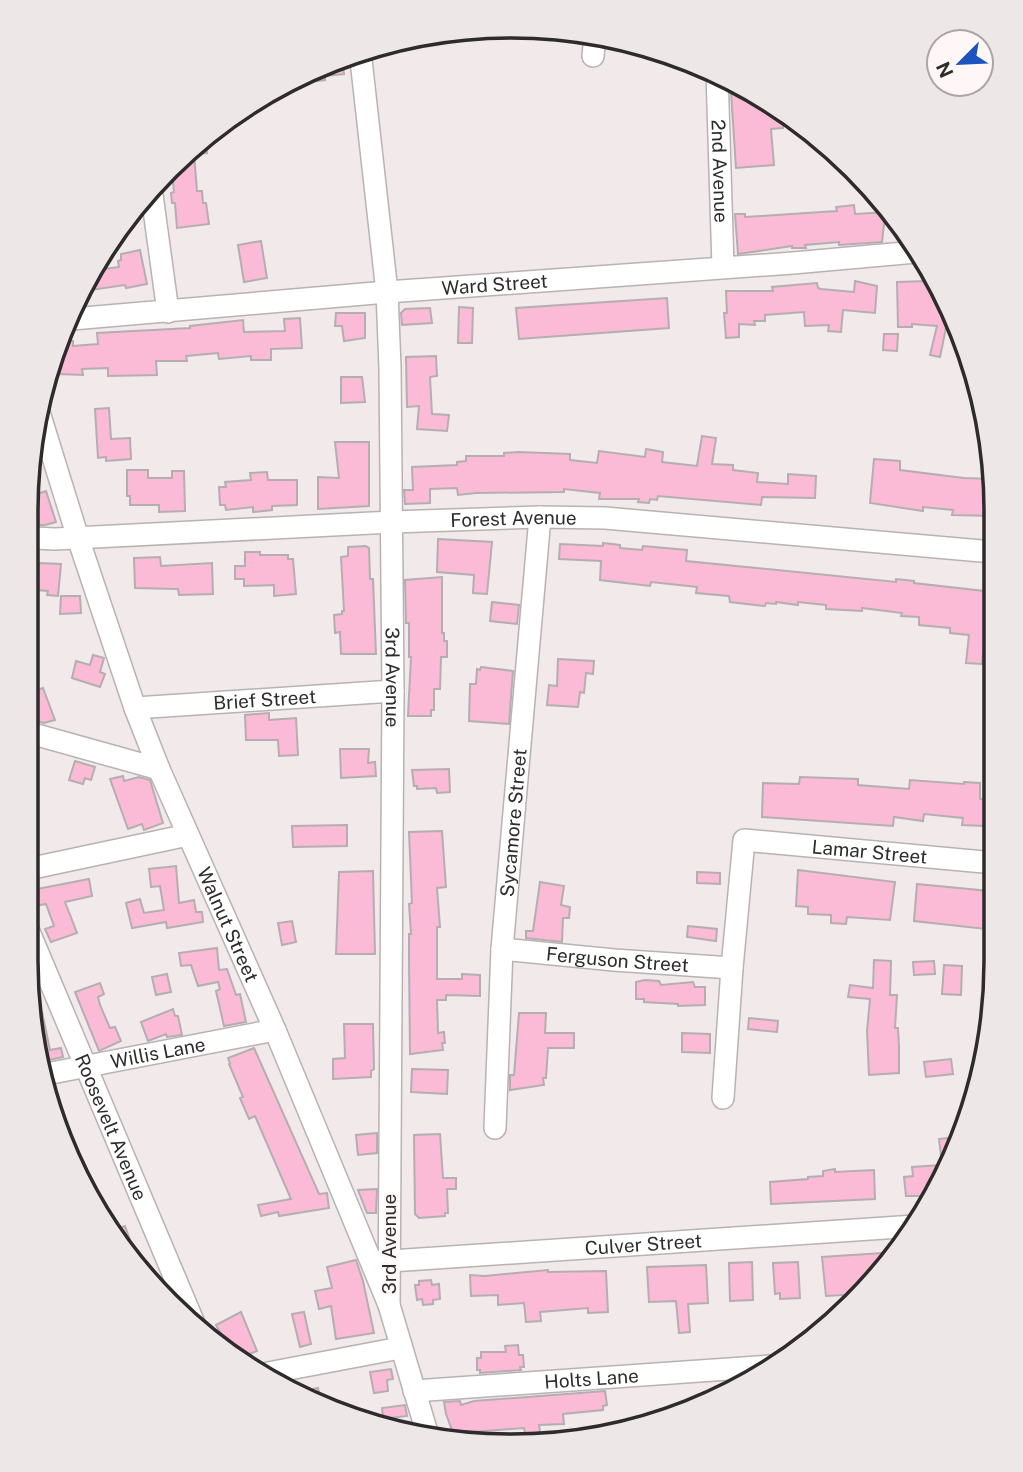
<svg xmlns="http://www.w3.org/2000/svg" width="1023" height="1472" viewBox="0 0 1023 1472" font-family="'Public Sans',sans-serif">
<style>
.building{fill:#fbbbd7;stroke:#b5aeb1;stroke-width:2}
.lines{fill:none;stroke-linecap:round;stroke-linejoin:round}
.minor-casing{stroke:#b9b2b2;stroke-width:24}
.minor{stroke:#fff;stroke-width:21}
.labels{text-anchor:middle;stroke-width:5;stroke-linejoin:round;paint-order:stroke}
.street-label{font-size:19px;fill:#2e2b2c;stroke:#fff7f7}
.rim{fill:none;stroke:#2e2b2c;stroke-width:3.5}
</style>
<rect width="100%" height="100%" fill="#f1e9ea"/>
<path class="building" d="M342,61l2,13 -19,2v4l-34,4 -1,-2 45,-21z
M734,81l63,39 -13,2 -1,6 -12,1 3,36 -38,3 -5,-76h4z
M205,137l2,16 -13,1 3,37h5l1,12h3l3,21 -32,4 -2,-25h-3l-1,-10 3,-1 -2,-22 19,-23z
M854,205l1,9 32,-2v12h-3l-2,18 -43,3v-3l-34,3 1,3h-14v-2l-54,8 -3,-40h10v3l61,-4 31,-2 -1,-4z
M261,241l6,37 -23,4 -6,-37z
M140,250l7,34 -21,4 -1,-3 -42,6 7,-20 29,-4 -1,-6 3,-1v-6z
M929,270l18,27 3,11 -10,49 -10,-2 7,-29 -25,-2v3h-14l-1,-45 31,-1z
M855,281l22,5 -2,27 -32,-3 -2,22 -13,-1 1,-6 -24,1 -1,-14 -39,3v6h-11l1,4 -16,-1v13l-13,1 -2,-25h3l-1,-22h47l-1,-4 45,-4 1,5 3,1 33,3z
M667,298l2,30 -150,11 -3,-31z
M459,307l14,1 -1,35h-14z
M430,308l2,15 -30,2 -1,-12 4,-4z
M336,313h29v25l-21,3 -2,-15h-7z
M300,318l2,30 -31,1v11h-20v-4l-32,3 -1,-6 -32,3 1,5h-31l1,14 -49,1v-8l-26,1 1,6 -25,-1 -1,-15 7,-18h9v5l25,-2 -1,-11 93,-5v-2l53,-6 1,12 41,-1 -1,-12z
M884,334h14l-1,17 -14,-1z
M436,356l1,20 -7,1 2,37 17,1 -2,16 -30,-2 2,-23 -12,1 -1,-50z
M341,377h21l3,25 -24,1z
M109,408l2,31 19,-1 1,21 -25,2v-4l-8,1 -3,-49z
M702,436l14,2 -4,26 21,1v5l25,3 -1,9 31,2v-10l28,2 -1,22 -53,-1 -1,8 -103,-9 -1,4 -7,-1 -1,4 -11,-1 1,-3h-40l1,-6 -36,-4v3l-88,1 -18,2 -1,-7 -27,1v14l-25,1 -1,-14h9l-1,-23 45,-2v-3l9,-1v-5h38v-3l14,-1 52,2v6l27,3 2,-12 46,6 1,-8 17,3 -1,10 35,4z
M335,442h34v64l-51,3v-32l21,1z
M874,459l26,2v9l64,8 29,1v37l-41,-1 1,-5 -30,-3v4l-53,-8z
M127,470h21v8h24v-7h12l1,40 -26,1v-7h-29v-9h-3z
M267,472l1,8h29v25l-25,1v4l-19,2v-5l-27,3 -1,-5h-5l-1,-18h7l-1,-5 26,-2 -1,-7z
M46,491l10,31 -11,3h-11v-30z
M438,539l54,3 -5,52 -14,-1 1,-18 -37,-3z
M603,543l17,2v3l22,2 1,-4 44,4 -1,11 210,21v-3l18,2v2l79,9 1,41h-9l-3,31 -16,-1 3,-28 -19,-2v-5l-31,-3v-8l-18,-1 1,-3 -40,-5v3l-36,-2v-4l-28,-3v3l-22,-3v2l-10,-1 -1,3 -35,-4 -1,-6 -33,-3 1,-6 -46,-5 -1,4 -50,-6 1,-19 -42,-2 1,-15 43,2z
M366,546l3,2 1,31h3l3,75h-35l-1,-22 -5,1 -1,-18 8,-1v-3h2l-3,-54 7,-1v-9z
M245,552h15v3h28v4h5l3,35 -22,2v-11l-30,1v-7h-9v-13h10z
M160,557l1,9 51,-3 1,31 -34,1 -1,-6 -43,-1 -1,-30z
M39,563l22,1 -3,32 -11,-1 1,-4 -11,-1z
M442,577v56h2v8h3v16h-6l-1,32h-6v21h-3v6h-23l3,-59h-2v-34h-3l-1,-43z
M61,596h19l1,17 -21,1z
M492,602l27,3 -2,19 -27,-3z
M93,655l11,3 -4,14 5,2 -5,13 -28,-9 4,-17 14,4z
M558,659l36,2 -1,13 -7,-1 -2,20 -4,-1 -2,15 -31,-2 2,-20 8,1z
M481,667l32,4 -4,53 -40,-3 1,-37h6l1,-15 3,1z
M43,688l12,32 -11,3 -7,-2 -6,-16v-13z
M269,713v7l27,-2 2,37 -19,1 -1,-16h-32l-1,-25z
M340,749h29l-1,14 7,-1 1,14 -35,2z
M75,761l20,6 -4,13 -6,-2 -2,6 -14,-4z
M449,769l1,23 -13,1 -1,-5 -19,1v-3h-3l-2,-16z
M123,776l1,5 15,-4 11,3 13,43 -19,7 -2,-6 -14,5 -18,-50z
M800,777l58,2v6l51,4 1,-9 54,4v-2l16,1v16l5,1 -1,26 -22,-1 1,-7 -39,-4 -1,7 -29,-4 -1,9 -131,-9 1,-34 36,1z
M347,825v21l-54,1 -1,-21z
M442,831l4,56 -9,1 3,39h-3v52h25v-5l18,1v21l-34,-1v5h-9l1,33 6,-1 1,11h-3l1,7 -33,4 -1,-95v-25h2l-2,-30 3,-1 -3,-71z
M176,866l3,37 15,-3 2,12h6l1,10 -36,6 -1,-6 -34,6 -6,-25 14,-4 4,14 20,-3 -4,-24 -9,1 -2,-18z
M798,870l97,12 -5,38 -43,-3 -1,7 -15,-1v-8l-23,-1v-7l-12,-1z
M373,871l2,83h-39l3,-82z
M697,872l23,1v11l-23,-1z
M89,879l3,17 -27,6 12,31 -26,9 -6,-13 9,-3 -8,-22 -11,2 -3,-16z
M540,882l24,4 -3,19 9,2 -1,11h-6l-1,24 -36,-4v-7h7z
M917,884l72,7 -1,4 7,-1v36l-81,-9z
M292,921l4,21 -14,3 -4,-22z
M688,926l29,3 -1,12 -29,-4z
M217,948l2,22 8,-1 9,26 4,-1 6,28 -22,4 -8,-35 4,-2 -2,-7 -20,4 -7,-21 -10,1 -2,-13z
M874,960l17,1 -1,34h7l-2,33h3l1,19v26l-30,2 -2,-44 3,-32 -22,-2 2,-12 23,3z
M934,961l1,13 -21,1 -1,-13z
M944,965l18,1 -1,29 -19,-1z
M167,974l4,18 -15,3 -4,-18z
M645,980l14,1 2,4 32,-3 2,5h10v18l-27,1v-2l-34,-2v-3h-8v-17z
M100,983l4,11 -6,3 2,8 10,23 5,-1 6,14 -22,10 -24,-59z
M173,1009l2,7h3l4,19 -15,2 -1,-3 -18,7 -7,-19z
M42,1012l8,38 11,-2 2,9 -23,5 -7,-49z
M519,1013h27l-1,20h29v15h-26l-2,30h-3l1,7 -34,5v-15h4z
M749,1018l29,3 -1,11 -29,-3z
M344,1024h29l1,45 -3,2v6l-38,2v-20l12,-1z
M682,1033l28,1v19l-28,-1z
M254,1048l65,146 8,-1 2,15 -50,8 -1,-4 -17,4 -3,-11 33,-6 -36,-83 -6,3 -9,-21 3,-1 -14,-33 1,-1 -2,-5z
M951,1059l2,15 -27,3 -2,-15z
M412,1069l36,1 -1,24 -36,-2z
M377,1133v20l-19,2 -2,-20z
M440,1134l3,44h13v11h-9l1,24h-3v3l-26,2 -4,-4 -1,-79z
M955,1137l2,12 -10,26 -13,21h-28l-2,-19 9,-1 -1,-9 30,-2 -3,-26z
M835,1169v3l39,-2 1,29 -104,5 -1,-22 38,-3v-2l15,-1v-5z
M377,1189l-1,24h-9l-9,-23z
M125,1226l6,17 -9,3 -13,-15z
M882,1253l1,17 -22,24 -35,2 -4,-39z
M356,1260l7,21 11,52 -38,6 -5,-33 -12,3 -4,-18 17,-3 -5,-21z
M752,1262l1,38 -23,1 -1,-38z
M798,1262l2,36 -20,1v-6l-5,1 -2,-31z
M706,1265l2,38 -20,1 2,28 -11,1 -3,-32 -27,1 -2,-35z
M548,1270v2l58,-1 2,41 -20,1v-5l-48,4 1,9 -15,1 -2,-19 -26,2v-10l-27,1 -1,-21 15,1z
M431,1280l1,5 7,-1 1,15 -7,1v4l-10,1 -1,-6 -5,1 -2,-15h4v-4z
M241,1312l16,39 -15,6 -14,-9 -12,-23z
M304,1312l7,32 -11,3 -8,-33z
M518,1345l1,10h4l1,12h-4l1,3 -41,3v-3h-3v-12h4v-6h25l-1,-6z
M391,1369l2,10 -6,1 1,11 -14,2 -4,-21z
M318,1388l4,18 -24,-14z
M605,1391l2,14 -4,1v4l-40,4 1,10 -25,1 1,7 -15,1 -1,-5 -50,4 3,9h-21l-10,-27 -2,-12 16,-1 1,4 13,-4z
M405,1405l2,11 -24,3 -1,-11z"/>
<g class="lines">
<defs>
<g id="minor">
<path id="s1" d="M360,51l27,241 3,76 3,323 -4,614"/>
<path d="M593,56l2,-20"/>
<path id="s2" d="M717,73l6,194"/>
<path d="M152,195l16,117"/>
<path id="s3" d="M72,319l315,-27 406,-29 123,-11"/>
<path id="s4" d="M38,409l40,129 57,170 24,61 116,261 114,275 39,131"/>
<path id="s5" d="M34,538l21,1 337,-17 148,-5 65,1 388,34"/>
<path id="s6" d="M135,708l258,-17"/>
<path d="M30,733l129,36"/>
<path d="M28,869l160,-34"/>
<path id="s7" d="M27,927l169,401"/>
<path id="s8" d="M502,949l112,11 118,8"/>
<path id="s9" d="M41,1075l234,-45"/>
<path id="s10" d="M723,1098l9,-130 12,-128 251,23"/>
<path id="s11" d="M495,1128l7,-179 38,-432"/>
<path id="s12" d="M376,1262l539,-36"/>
<path d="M268,1373l132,-25"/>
<path id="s13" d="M414,1391l356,-25"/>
</g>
</defs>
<use href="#minor" class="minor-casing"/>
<use href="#minor" class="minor"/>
</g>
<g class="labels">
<g class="street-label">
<text dy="7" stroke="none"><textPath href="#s2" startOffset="98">2nd Avenue</textPath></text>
<text dy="7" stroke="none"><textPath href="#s3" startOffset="424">Ward Street</textPath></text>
<text dy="7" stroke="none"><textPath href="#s5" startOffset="480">Forest Avenue</textPath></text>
<text dy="7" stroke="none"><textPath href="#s1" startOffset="628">3rd Avenue</textPath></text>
<text dy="7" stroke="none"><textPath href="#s6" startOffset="130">Brief Street</textPath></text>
<text dy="7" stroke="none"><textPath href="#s11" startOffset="306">Sycamore Street</textPath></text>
<text dy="7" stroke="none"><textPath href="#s10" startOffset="385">Lamar Street</textPath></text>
<text dy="7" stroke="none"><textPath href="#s4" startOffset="550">Walnut Street</textPath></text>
<text dy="7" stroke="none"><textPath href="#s8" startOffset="116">Ferguson Street</textPath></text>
<text dy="7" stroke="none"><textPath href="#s9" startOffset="119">Willis Lane</textPath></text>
<text dy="7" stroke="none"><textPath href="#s7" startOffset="217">Roosevelt Avenue</textPath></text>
<text transform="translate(389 1244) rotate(-90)" y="7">3rd Avenue</text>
<text dy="7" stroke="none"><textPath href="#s12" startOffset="268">Culver Street</textPath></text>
<text dy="7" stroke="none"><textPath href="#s13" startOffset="178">Holts Lane</textPath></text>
</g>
</g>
<path d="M0 0H1023V1472H0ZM511 38H511A473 473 0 0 1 984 511V961A473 473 0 0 1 511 1434H511A473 473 0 0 1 38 961V511A473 473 0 0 1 511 38Z" fill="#eee7e7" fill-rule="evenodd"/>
<path class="rim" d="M511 38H511A473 473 0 0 1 984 511V961A473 473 0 0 1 511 1434H511A473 473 0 0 1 38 961V511A473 473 0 0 1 511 38Z"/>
<g transform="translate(960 63) rotate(246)"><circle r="33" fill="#fff7f7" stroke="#aba5a6" stroke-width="2"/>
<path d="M0-5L12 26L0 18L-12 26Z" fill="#1d53bf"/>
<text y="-10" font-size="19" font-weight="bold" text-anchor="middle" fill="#2e2b2c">N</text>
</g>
</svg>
